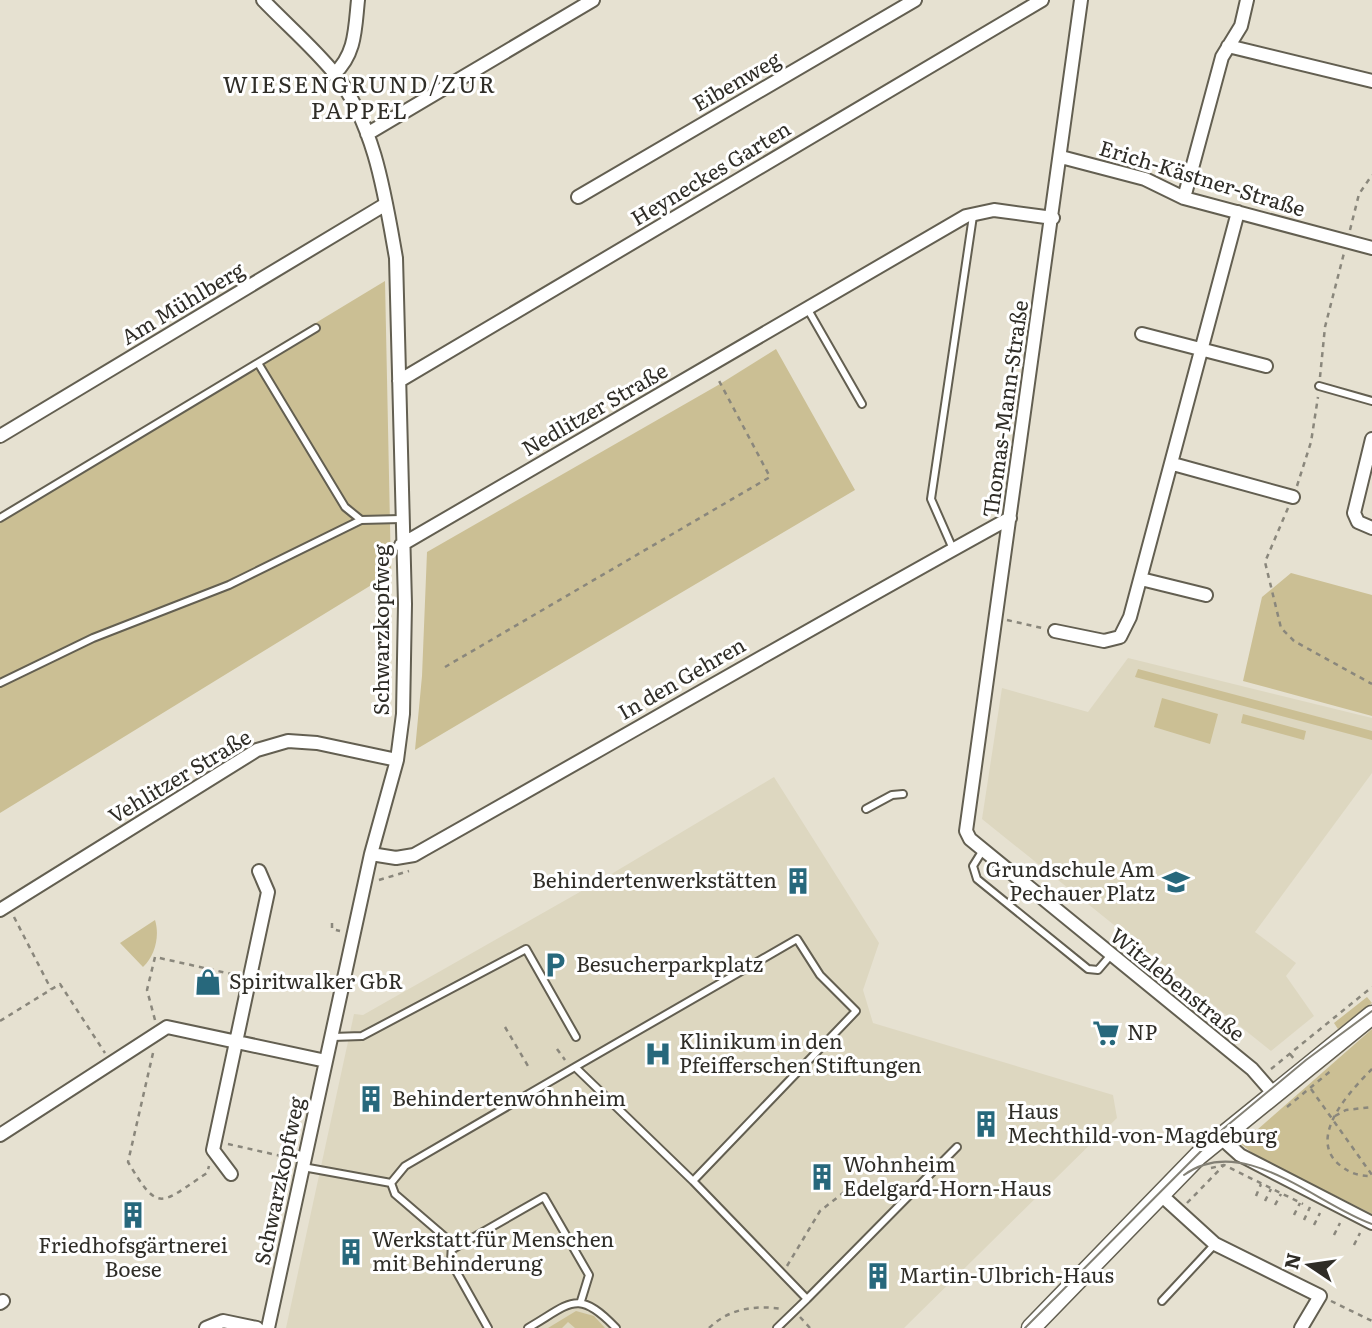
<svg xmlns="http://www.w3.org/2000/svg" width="1372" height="1328" viewBox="0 0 1372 1328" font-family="Literata,serif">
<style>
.built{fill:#ddd7c0}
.green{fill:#cbbf94}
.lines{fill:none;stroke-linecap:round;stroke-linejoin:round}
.service-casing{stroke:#635f51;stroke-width:10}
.minor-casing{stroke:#635f51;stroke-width:16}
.secondary-casing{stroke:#635f51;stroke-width:21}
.path{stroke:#8a877c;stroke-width:2.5;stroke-dasharray:5 5;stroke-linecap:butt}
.service{stroke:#fff;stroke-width:6}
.minor{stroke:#fff;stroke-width:12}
.secondary{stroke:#fff;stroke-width:18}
.tram{stroke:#838075;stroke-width:2}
.labels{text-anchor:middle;stroke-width:6;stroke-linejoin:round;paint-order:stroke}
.street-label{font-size:21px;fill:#2f2d27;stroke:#fff}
.poi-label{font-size:21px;fill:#2f2d27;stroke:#fff;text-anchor:start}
.neighbourhood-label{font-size:23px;letter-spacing:2px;fill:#2f2d27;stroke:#fff}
</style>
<rect width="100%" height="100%" fill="#e6e1d1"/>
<path class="built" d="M1128,658l244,60v55l-117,159 41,31 -10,13 28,40 -43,35 -289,-232 20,-131 86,24z
M774,777l105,166 -16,47 10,33 240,72 4,23 -213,210h-618l68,-314 9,1 245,-139z"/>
<path class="green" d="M385,281l6,292 -391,240v-299z
M776,349l79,141 -440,260 7,-74 5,-124 293,-168z
M1291,573l81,22v121l-129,-35 19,-84z
M1138,669l234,62v9l-237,-63z
M1162,698l56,16 -8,30 -56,-17z
M1243,714l63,17 -2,9 -63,-17z
M155,920c5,16 0,36 -12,47l-23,-24z
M1367,997l5,6 -34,26 -4,-6z
M1372,1029v185l-116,-58 -15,-12z
M576,1311l18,5 11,12h-30l-7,-6 -6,6h-14z"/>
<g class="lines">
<defs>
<path id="service" d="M807,308l55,96
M258,363l87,144 16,13 40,-1
M1319,386l53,15
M0,518l316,-190
M953,549l-22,-50 42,-283
M0,683l93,-45 136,-53 132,-65
M866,809l26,-14 11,-1
M983,850l-10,16 4,13 111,90 10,1 12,-14
M332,1037l30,-1 164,-87 50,88
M575,1067l222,-128 23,36 36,36 -163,170
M303,1167l88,16 14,-17 170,-99 118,114 114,118 -30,29
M391,1183l4,11 57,49 -1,19 37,66
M453,1249l91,-52 45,78 -8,26
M807,1299l150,-152
M1162,1301l53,-57
M528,1328c42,-24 49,-41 88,0"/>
<path id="minor" d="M263,0c23,24 51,48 72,74 40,51 50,122 61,184l9,346 -2,110 -6,46 -26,94 -103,474
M1081,0l-115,831 4,8 282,230 21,24
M1228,46l144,35
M334,74c22,-20 21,-46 24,-74
M367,134l226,-134
M1061,157l84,22 39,19 188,50
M578,197l337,-197
M1184,198l38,-141 19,-31 6,-26
M1142,334l124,32
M399,381l643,-381
M0,436l386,-232
M1372,439l-18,74 4,9 14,6
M1173,464l120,33
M401,545l565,-329 28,-6 59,8
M1141,579l65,16
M1055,631l49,10 16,-4 10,-20 108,-405
M371,854l25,4 18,-3c199,-112 396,-227 596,-337
M0,910l257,-160 31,-9 29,2 80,17
M0,1135l167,-108 159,34
M1220,1137l20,18 132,68
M231,1174l-18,-24 55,-258 -9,-21
M1160,1194l55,50 105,52 -19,32
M0,1303l3,-2
M206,1328l17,-7 34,7"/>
<path id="secondary" d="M1031,1328l167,-172 174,-141"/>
</defs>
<use href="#service" class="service-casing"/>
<use href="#minor" class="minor-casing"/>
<use href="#secondary" class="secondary-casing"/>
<path class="path" d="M1350,230l9,-36 13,-19
M1320,377l5,-50 19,-74
M1297,486l14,-44 7,-45
M1288,508l-23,54 16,66 13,13 78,43
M1007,620l35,8
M445,667l325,-190 -53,-100
M379,880l30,-9
M14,917l37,72
M332,923v6l8,2
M155,1020l-8,-30 8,-33 81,18
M0,1021l60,-37 45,69
M505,1027l23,39
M557,1049l8,11
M153,1053l-25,109c31,52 32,42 79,11l2,-7
M1290,1054l5,6
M1271,1069l101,-82
M1372,1069c-22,22 -67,70 -31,97 10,8 19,10 31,10
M1311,1089l61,86
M1287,1107l46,-38
M1335,1116l11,-6 26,-3
M228,1144l62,14
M1211,1168l13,-3 79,39
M1256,1196l5,-12
M1265,1201l6,-12
M1187,1203l37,-38
M1275,1205l6,-11
M1294,1215l6,-12
M1304,1220l6,-13
M1314,1225l6,-12
M1334,1235l6,-12
M1354,1245l6,-12
M787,1266l33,-55 32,-25 3,-7
M1331,1301l41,20
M800,1317l10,11
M709,1328c21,-20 46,-23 74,-19"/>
<use href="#service" class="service"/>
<use href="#minor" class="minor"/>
<use href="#secondary" class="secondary"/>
<path class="tram" d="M1184,1175c59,-43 132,29 188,49
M1025,1328l198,-199 83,-69 66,-49"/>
</g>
<defs>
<symbol id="building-bare" viewBox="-9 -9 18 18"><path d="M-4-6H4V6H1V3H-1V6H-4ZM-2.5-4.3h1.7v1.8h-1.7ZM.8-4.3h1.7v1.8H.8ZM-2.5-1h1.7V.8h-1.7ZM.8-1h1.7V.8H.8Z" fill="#27687c" stroke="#fff" stroke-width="2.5" paint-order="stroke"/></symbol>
<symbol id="school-bare" viewBox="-9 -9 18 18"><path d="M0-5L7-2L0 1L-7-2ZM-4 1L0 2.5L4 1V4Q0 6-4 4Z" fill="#27687c" stroke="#fff" stroke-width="2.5" paint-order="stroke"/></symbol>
<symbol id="parking-bare" viewBox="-9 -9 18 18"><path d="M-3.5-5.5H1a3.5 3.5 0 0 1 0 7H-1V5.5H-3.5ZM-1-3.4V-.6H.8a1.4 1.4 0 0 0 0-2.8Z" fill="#27687c" stroke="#fff" stroke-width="2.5" paint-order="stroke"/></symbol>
<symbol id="shop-bare" viewBox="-9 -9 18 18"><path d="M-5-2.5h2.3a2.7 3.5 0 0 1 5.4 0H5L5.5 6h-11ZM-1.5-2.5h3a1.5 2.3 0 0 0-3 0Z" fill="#27687c" stroke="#fff" stroke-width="2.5" paint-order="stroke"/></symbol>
<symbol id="supermarket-bare" viewBox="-9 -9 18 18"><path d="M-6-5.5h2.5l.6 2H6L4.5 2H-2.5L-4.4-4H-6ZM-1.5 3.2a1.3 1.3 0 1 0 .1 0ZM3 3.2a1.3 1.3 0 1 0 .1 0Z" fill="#27687c" stroke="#fff" stroke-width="2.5" paint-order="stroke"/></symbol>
<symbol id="hospital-bare" viewBox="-9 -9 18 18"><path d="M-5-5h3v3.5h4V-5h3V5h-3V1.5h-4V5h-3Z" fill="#27687c" stroke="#fff" stroke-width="2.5" paint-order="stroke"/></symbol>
</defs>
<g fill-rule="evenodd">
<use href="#building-bare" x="779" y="862" width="38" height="38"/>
<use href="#school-bare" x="1157" y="863" width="38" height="38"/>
<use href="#parking-bare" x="536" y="946" width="38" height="38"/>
<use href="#shop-bare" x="189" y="963" width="38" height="38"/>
<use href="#supermarket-bare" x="1087" y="1014" width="38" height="38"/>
<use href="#hospital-bare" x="639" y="1035" width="38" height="38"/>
<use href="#building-bare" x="352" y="1080" width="38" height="38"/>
<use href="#building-bare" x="967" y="1105" width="38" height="38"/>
<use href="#building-bare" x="803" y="1158" width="38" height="38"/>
<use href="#building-bare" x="114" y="1196" width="38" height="38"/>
<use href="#building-bare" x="332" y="1233" width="38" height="38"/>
<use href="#building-bare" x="859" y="1257" width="38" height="38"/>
</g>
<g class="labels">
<g class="street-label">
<text transform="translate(737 82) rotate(-30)" y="7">Eibenweg</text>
<text transform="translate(711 174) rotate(-31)" y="7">Heyneckes Garten</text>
<text transform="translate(1202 179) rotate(17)" y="7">Erich-Kästner-Straße</text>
<text transform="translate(183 304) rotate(-31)" y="7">Am Mühlberg</text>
<text transform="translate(1006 409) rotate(-82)" y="7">Thomas-Mann-Straße</text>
<text transform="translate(595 410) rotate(-30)" y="7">Nedlitzer Straße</text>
<text transform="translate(382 630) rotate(-90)" y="7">Schwarzkopfweg</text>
<text transform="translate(682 679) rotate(-30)" y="7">In den Gehren</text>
<text transform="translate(180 777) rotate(-31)" y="7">Vehlitzer Straße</text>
<text transform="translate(1177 985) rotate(39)" y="7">Witzlebenstraße</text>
<text transform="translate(280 1181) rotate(-78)" y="7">Schwarzkopfweg</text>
</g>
<g class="poi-label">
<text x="1155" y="877" text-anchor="end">Grundschule Am<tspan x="1155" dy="24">Pechauer Platz</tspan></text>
<text x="777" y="888" text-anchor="end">Behindertenwerkstätten</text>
<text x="576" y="972">Besucherparkplatz</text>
<text x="229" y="989">Spiritwalker GbR</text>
<text x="1127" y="1040">NP</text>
<text x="679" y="1049">Klinikum in den<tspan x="679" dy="24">Pfeifferschen Stiftungen</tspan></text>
<text x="392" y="1106">Behindertenwohnheim</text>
<text x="1007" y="1119">Haus<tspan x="1007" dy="24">Mechthild-von-Magdeburg</tspan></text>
<text x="843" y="1172">Wohnheim<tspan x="843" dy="24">Edelgard-Horn-Haus</tspan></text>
<text x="372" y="1247">Werkstatt für Menschen<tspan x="372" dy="24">mit Behinderung</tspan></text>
<text x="133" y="1253" text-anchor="middle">Friedhofsgärtnerei<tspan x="133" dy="24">Boese</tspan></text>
<text x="899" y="1283">Martin-Ulbrich-Haus</text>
</g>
<g class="neighbourhood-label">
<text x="360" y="93">WIESENGRUND/ZUR<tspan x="360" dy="26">PAPPEL</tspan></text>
</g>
</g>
<g transform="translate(1309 1265) rotate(283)" stroke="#ffffff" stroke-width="5" paint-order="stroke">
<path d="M0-5L12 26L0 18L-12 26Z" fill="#2f2d27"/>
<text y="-10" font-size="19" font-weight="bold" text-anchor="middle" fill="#2f2d27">N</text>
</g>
</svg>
